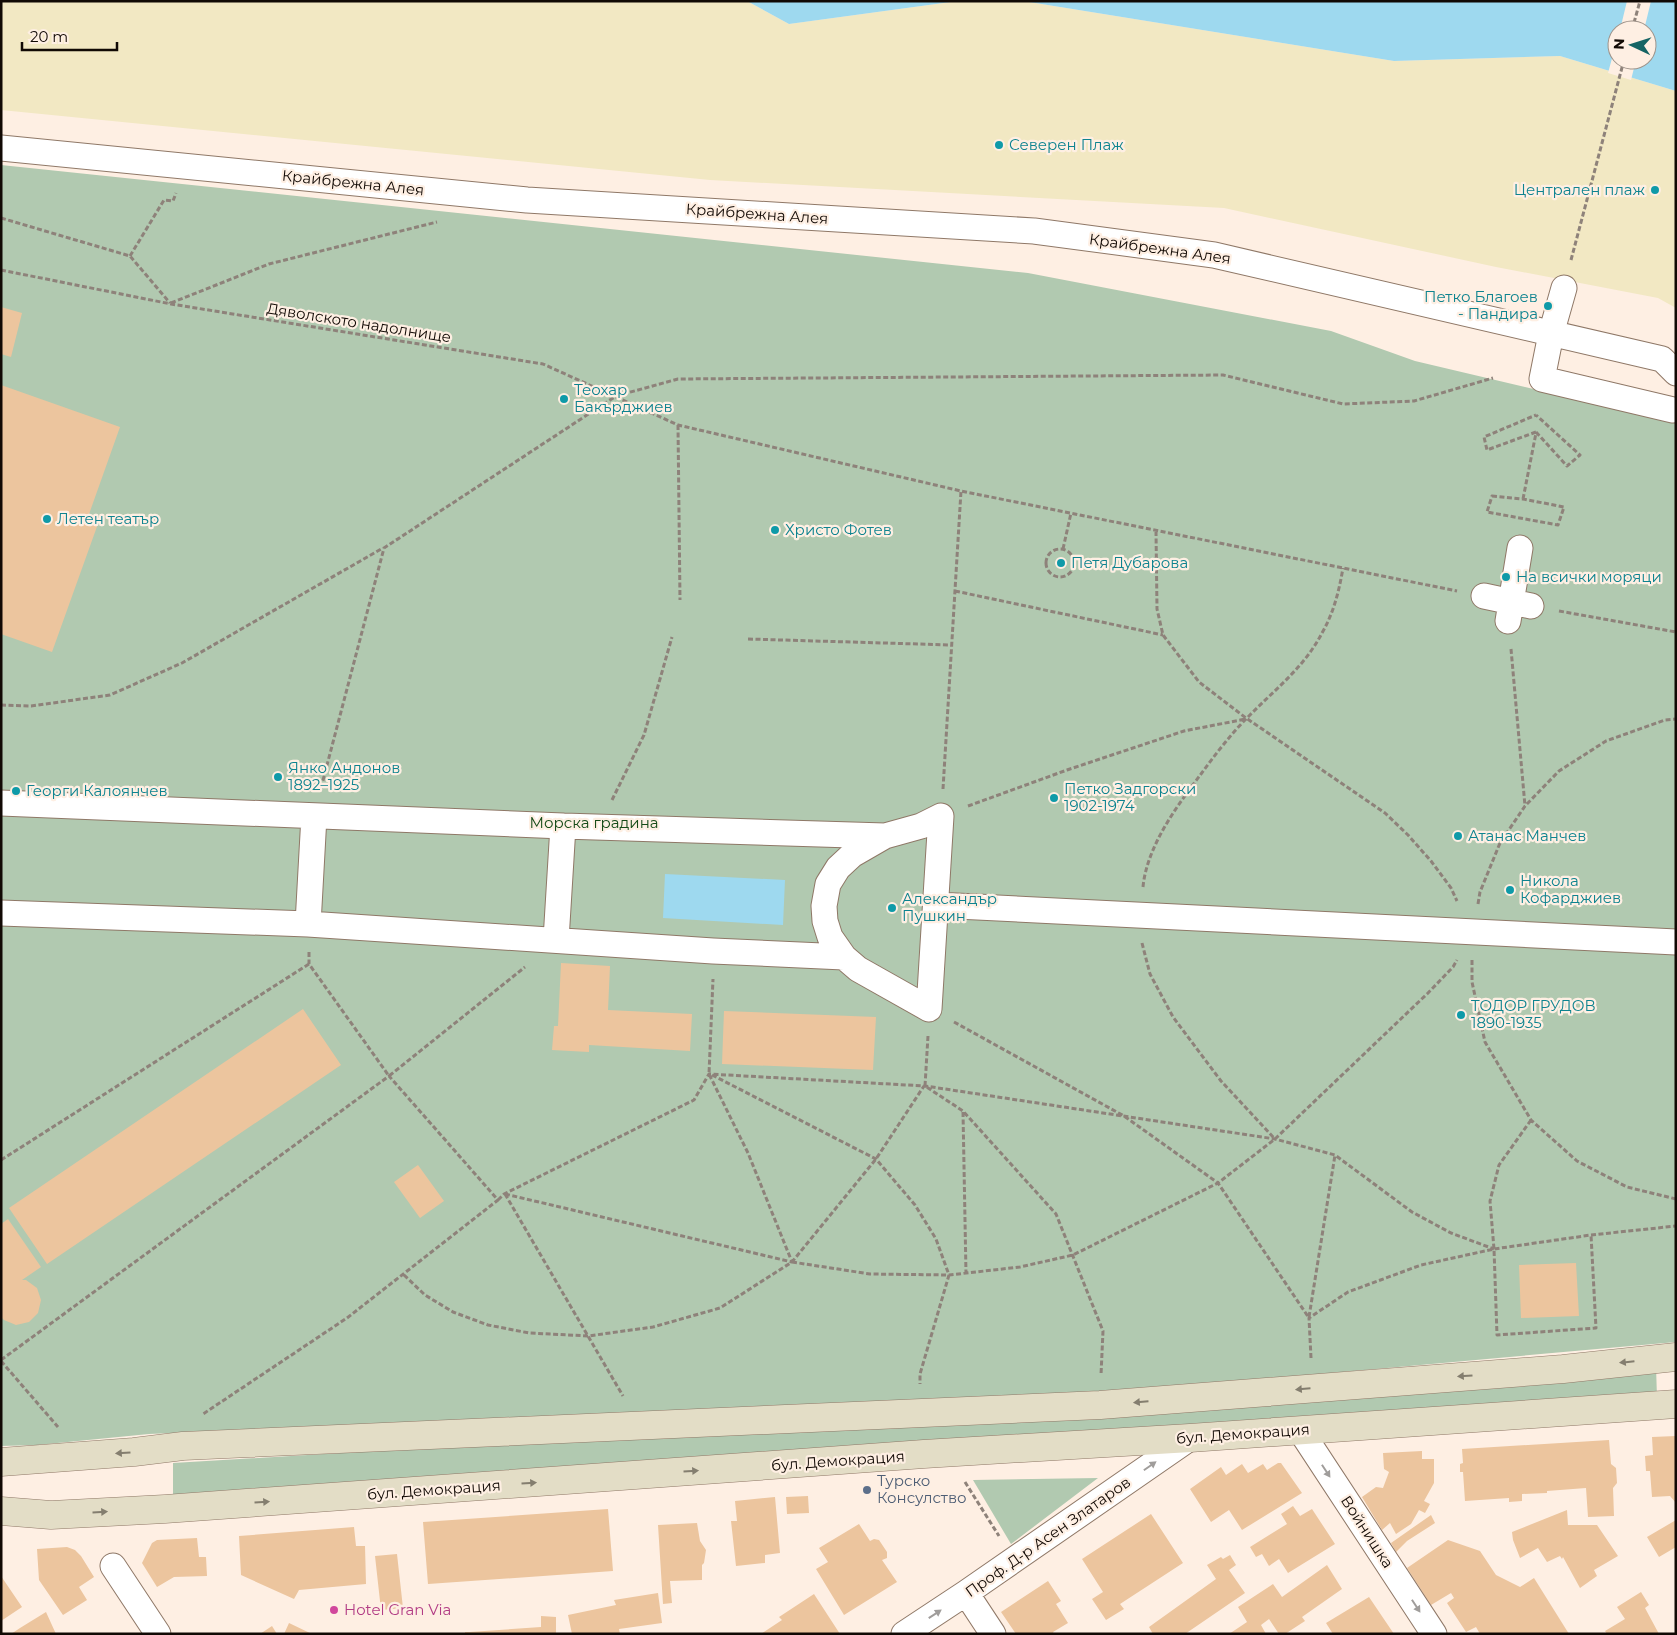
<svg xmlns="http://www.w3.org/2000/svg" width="1677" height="1635" viewBox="0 0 1677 1635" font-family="Montserrat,sans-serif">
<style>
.green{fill:#b1c9b0}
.sand{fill:#f2e8c3}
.water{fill:#9ed9ef;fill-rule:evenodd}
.pier{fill:#feefe3}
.building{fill:#ecc59e}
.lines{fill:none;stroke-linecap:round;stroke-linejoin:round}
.street-casing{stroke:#8f7867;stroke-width:27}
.secondary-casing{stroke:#8f7867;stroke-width:29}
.path{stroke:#8e827a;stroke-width:3;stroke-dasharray:5 2.5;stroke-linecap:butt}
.street{stroke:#fff;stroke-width:25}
.secondary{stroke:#e3ddc6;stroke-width:28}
.oneway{fill:#847e6f}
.oneway2{fill:#a09d9b}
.culture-dot{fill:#0f9aa8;stroke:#feefe3;stroke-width:2}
.service-dot{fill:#5c6f8a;stroke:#feefe3;stroke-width:2}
.hotel-dot{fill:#d1479c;stroke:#feefe3;stroke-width:2}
.labels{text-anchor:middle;stroke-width:4.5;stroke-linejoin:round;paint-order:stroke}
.culture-label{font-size:15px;fill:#0d838f;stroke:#feefe3;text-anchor:start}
.street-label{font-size:15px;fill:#110904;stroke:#feefe3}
.park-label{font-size:15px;fill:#154a17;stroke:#feefe3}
.service-label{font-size:15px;fill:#4e5e75;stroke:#feefe3;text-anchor:start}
.hotel-label{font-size:15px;fill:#b23c85;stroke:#feefe3;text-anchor:start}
</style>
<rect width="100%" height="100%" fill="#feefe3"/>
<path class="green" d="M1,165l1027,108 303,58 84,30 258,61 3,-8v928l-569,51 -958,41 -112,11 -36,1z
M1656,1366l1,32 -1484,97v-32l452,-27z
M1098,1478l-87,66 -38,-64z"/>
<path class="sand" d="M1,1h746l42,23 169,-23h65l371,60 166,-5 116,35v217l-18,-10 -162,-31 -272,-59 -514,-28 -709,-70z"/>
<path class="water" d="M747,1h211l-169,23z
M1023,1h653v90l-116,-35 -166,5zM1617,30h30v30h-30z
M665,874l120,6 -2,45 -120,-7z"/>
<path class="pier" d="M1627,1h24l-7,29h-24z
M1617,40v20h19l-5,20 -23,-7z"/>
<path class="building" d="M1,307l21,6 -11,44 -10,-3z
M1,385l119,42 -32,90 11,4 -47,131 -51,-18z
M561,963l49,3 -2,44 84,4 -2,37 -101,-6v7l-37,-2 2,-24h4z
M303,1009l38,56 -294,199 -38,-56z
M724,1011l152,6 -3,53 -151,-6z
M418,1165l26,36 -24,17 -26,-36z
M8,1219l33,48 -19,13h4l11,8 4,12 -3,13 -9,9 -13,3 -12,-5 -3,-3v-93z
M1576,1263l3,53 -58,2 -2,-53z
M1676,1436v67l-6,-7 -18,1 -2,-26h-4l-1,-15 8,-1 -1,-18z
M1609,1440l2,24 5,4 1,15 -4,5 1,28 -26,1 -2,-29 -39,3v2l-25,1v7l-13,1v-4l-44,3 -2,-29h-3v-8l3,-1 -1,-14z
M1422,1451v8h12v24l-10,18 6,3 -5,9 -6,-3 -8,14 -15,10 -6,-11 -8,7 -20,-33 14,-10 7,1 6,-16 -5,-3 -1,-16z
M1278,1463h3l21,30 -60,37 -13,-20 -18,12 -21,-33 31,-22 5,8 16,-11 6,9 15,-9 4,6z
M808,1496l1,17 -22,1 -1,-17z
M775,1497l5,56 -15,2v8l-29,3 -5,-45h6l-2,-20z
M1293,1506l7,10 12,-7 23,35 -47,29 -9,-14 -10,7 -7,-12 -6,3 -6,-10 37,-23 -6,-10z
M608,1509l5,62 -185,13 -5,-62z
M1567,1510l1,15h29l21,31 -24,14 3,6 -17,12 -17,-31 -1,2 -2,-3 -13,6 -9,-14 -18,10 -7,-18 -1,-8z
M1151,1514l32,49 -63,41 4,5 -18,11 -14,-21 11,-7 -21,-33z
M1431,1515l4,8 -28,18 -11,11 -5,-9z
M1676,1520v27l-17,10 -12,-20z
M697,1523l3,18 6,9 -2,13 -2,2v15l-32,1 2,22 -9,1 -5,-79z
M859,1524l11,17 4,-2 5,1 8,12v6l-5,2 15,22 -53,33 -28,-46 12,-7 -9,-14z
M354,1527l2,19h9l1,38 -67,6 -5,9 -53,-24 -2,-39z
M197,1538l2,19h7l1,19 -33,1 -17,10 -15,-24 10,-20 5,-3z
M1448,1540l32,11 16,24 24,12 14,-9 35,56h-89l-4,-7 -10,5 -19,-29 7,-5 -3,-5 -20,12 -24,-37z
M67,1547l8,3 6,6 13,21 -15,10 8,13 -24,15 -24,-35 -2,-31z
M397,1554l6,54 -22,2 -6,-54z
M1230,1555l6,10 -7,5 16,23 -60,41h-32l-4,-7 67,-48 -9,-14 14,-8 2,2z
M1327,1565l15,24 -40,28 3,4 -20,13h-6l-10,-15 -8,6 5,9h-37l18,-12 -9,-15 35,-23 9,13z
M1,1576l21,31 -21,14z
M1048,1581l13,20 -5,3 12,19 -15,9 1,2h-38l-15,-22z
M1641,1592l8,13 -4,3 14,26h-52l-2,-3 20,-12 -8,-12z
M658,1593l4,30 -43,6 1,5h-48l-4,-19 48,-10 -2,-5z
M814,1594l26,40h-79l21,-14 -3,-3z
M1369,1597l25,37h-61l-7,-11z
M46,1612l10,22h-45l9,-6z
M541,1616l15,1v17h-91v-2h5l71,-5z
M289,1623l23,11h-28z
M272,1626l5,8h-17z"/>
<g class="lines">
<defs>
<path id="street" d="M1,148l526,52 507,31 180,24 448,104 14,14
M1564,288l-13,46 -9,45 131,31
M1484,596l47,10
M1508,621l12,-73
M1,803l562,23 322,10
M941,816l-12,193 -71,-40 -14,-12 -14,-20 -5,-16 -1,-15 4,-22 10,-16 14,-13 33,-19 36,-10z
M936,905l740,37
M1,913l307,11 405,27 131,6
M308,924l6,-108
M556,940l7,-114
M1300,1430l134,204
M113,1566l45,68
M966,1593l27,41
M904,1634l62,-41 224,-155"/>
<path id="secondary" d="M1,1462l133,-10 49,-6 917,-41 463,-36 113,-12
M1,1511l50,4 114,-6 759,-55 266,-16 486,-34"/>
</defs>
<use href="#street" class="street-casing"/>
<use href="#secondary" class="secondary-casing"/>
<path class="path" d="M1632,30l8,-29
M1,218l129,38 40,47
M130,256l34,-56 9,1 3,-8
M1571,260l53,-200
M1,270l170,34 372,60 135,61 283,66 496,100
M171,303l98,-39 168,-42
M678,425l2,175
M1536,432l-49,18 -3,-13 52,-22
M1536,432l31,34 13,-11 -44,-40
M1492,496l31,3 41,8 -6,18 -71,-13z
M1523,499l13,-66
M1156,531l1,78 6,26 36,47 47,36 139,95 23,22 23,26 20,27 6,13
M1046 563a14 14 0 1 1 28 0a14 14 0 1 1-28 0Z
M1063,549l8,-36
M955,591l208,44
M1559,611l117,21
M748,639l204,6
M1511,649l14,157
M1,705l30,1 79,-11 72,-32 201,-115
M321,788l63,-240 232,-152 62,-17 545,-4 120,29 71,-3 79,-23
M943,789l18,-298
M612,800l32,-65 28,-98
M968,806l99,-36 117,-39 62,-12
M1143,887c4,-41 34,-81 58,-113 14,-19 29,-39 46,-56 27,-28 57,-50 75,-85 12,-21 17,-42 21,-65
M1478,904l2,-12 20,-49 25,-37 34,-35 47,-30 59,-21 11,-1
M1142,943l8,31 23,43 48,64 53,57
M309,952v12l80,112 136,-109
M1472,960v22l13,60 46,78 46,41 50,26 49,12
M954,1022l170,94 94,67 91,135
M928,1036l-3,50 38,25 93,103 47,117 -2,44
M712,1075l164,84 39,46 21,34 13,36 -29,99v10
M963,1112l3,162
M1531,1120l-32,45 -9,36 4,48 3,86 99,-7 -5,-93
M1,1160l308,-196
M505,1194l287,68 -44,-109 -39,-79 4,-95
M505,1194l118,202
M498,1200l6,-6 190,-94 15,-26 216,12 350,53 60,16 77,57 39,21 43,16
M792,1262l78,12 79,1 71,-8 53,-12 145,-72 57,-44 153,-146 25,-26 4,-7
M404,1275l21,20 28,17 35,13 41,8 59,3 65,-9 67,-19 72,-46 84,-103 48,-73
M1309,1317l26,-162
M1311,1358l-2,-40 39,-26 73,-27 73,-16 97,-14 85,-9
M1,1360l388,-284 109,124 -151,118 -144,96
M1,1361l57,66
M965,1482l34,54"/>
<use href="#street" class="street"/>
<use href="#secondary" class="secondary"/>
</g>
<defs><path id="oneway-solid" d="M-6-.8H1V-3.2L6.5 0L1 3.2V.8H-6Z" transform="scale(1.25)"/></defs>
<g class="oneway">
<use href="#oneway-solid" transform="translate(1627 1362) rotate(174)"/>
<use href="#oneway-solid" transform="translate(1465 1376) rotate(176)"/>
<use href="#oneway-solid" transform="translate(1303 1389) rotate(175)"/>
<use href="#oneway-solid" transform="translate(1141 1402) rotate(175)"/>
<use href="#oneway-solid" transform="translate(123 1453) rotate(176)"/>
<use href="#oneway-solid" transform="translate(691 1471) rotate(-4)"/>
<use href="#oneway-solid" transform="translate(529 1483) rotate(-4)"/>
<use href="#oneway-solid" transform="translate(262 1502) rotate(-4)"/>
<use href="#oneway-solid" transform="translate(100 1512) rotate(-3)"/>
</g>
<g class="oneway2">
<use href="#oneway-solid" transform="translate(1150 1466) rotate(-35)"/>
<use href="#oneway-solid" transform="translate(1326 1471) rotate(57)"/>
<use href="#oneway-solid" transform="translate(1416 1606) rotate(57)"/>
<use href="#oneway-solid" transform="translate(935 1614) rotate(-33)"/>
</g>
<g class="culture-dot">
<circle cx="999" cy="145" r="5"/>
<circle cx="1655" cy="190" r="5"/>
<circle cx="1548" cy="306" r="5"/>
<circle cx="564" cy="399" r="5"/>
<circle cx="47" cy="519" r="5"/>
<circle cx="775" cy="530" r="5"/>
<circle cx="1061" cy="563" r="5"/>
<circle cx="1506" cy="577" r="5"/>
<circle cx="278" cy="777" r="5"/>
<circle cx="16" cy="791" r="5"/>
<circle cx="1054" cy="798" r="5"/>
<circle cx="1458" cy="836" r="5"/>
<circle cx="1510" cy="890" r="5"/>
<circle cx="892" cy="908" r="5"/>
<circle cx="1461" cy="1015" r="5"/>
</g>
<circle class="service-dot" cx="867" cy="1490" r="5"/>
<circle class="hotel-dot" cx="334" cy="1610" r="5"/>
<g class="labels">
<g class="culture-label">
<text x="1009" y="150">Северен Плаж</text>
<text x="1645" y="195" text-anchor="end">Централен плаж</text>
<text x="1538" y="302" text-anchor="end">Петко Благоев<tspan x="1538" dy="17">- Пандира</tspan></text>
<text x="574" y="395">Теохар<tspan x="574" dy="17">Бакърджиев</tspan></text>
<text x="57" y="524">Летен театър</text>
<text x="785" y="535">Христо Фотев</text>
<text x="1071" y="568">Петя Дубарова</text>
<text x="1516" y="582">На всички моряци</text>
<text x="288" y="773">Янко Андонов<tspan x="288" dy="17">1892–1925</tspan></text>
<text x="1064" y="794">Петко Задгорски<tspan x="1064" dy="17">1902-1974</tspan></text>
<text x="26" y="796">Георги Калоянчев</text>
<text x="1468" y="841">Атанас Манчев</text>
<text x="1520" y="886">Никола<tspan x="1520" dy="17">Кофарджиев</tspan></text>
<text x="902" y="904">Александър<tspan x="902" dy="17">Пушкин</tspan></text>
<text x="1471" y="1011">TOДOP ГРУДОВ<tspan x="1471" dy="17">1890-1935</tspan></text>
</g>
<g class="street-label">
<text transform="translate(353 183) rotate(6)" y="5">Крайбрежна Алея</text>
<text transform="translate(757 214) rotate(4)" y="5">Крайбрежна Алея</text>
<text transform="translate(1160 249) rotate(8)" y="5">Крайбрежна Алея</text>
<text transform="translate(359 323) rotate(9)" y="5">Дяволското надолнище</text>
<text transform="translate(1243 1434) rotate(-4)" y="5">бул. Демокрация</text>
<text transform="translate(838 1461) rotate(-4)" y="5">бул. Демокрация</text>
<text transform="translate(434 1490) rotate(-4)" y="5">бул. Демокрация</text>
<text transform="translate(1367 1532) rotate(57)" y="5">Войнишка</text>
<text transform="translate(1048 1537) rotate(-35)" y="5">Проф. Д-р Асен Златаров</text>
</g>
<g class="park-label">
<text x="594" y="828">Морска градина</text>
</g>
<g class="service-label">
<text x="877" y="1486">Турско<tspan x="877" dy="17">Консулство</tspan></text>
</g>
<g class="hotel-label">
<text x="344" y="1615">Hotel Gran Via</text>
</g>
</g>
<rect width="1677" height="1635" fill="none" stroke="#110904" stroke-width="5"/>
<g transform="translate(1632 45) rotate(274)"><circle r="24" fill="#feefe3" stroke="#9f938a"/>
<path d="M0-4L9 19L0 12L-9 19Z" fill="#156464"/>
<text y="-8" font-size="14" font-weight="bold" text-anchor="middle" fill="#110904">N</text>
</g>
<path d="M22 42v8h95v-8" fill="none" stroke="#110904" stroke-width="2.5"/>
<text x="30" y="42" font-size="15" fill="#110904" stroke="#feefe3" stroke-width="4" paint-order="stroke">20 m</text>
</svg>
